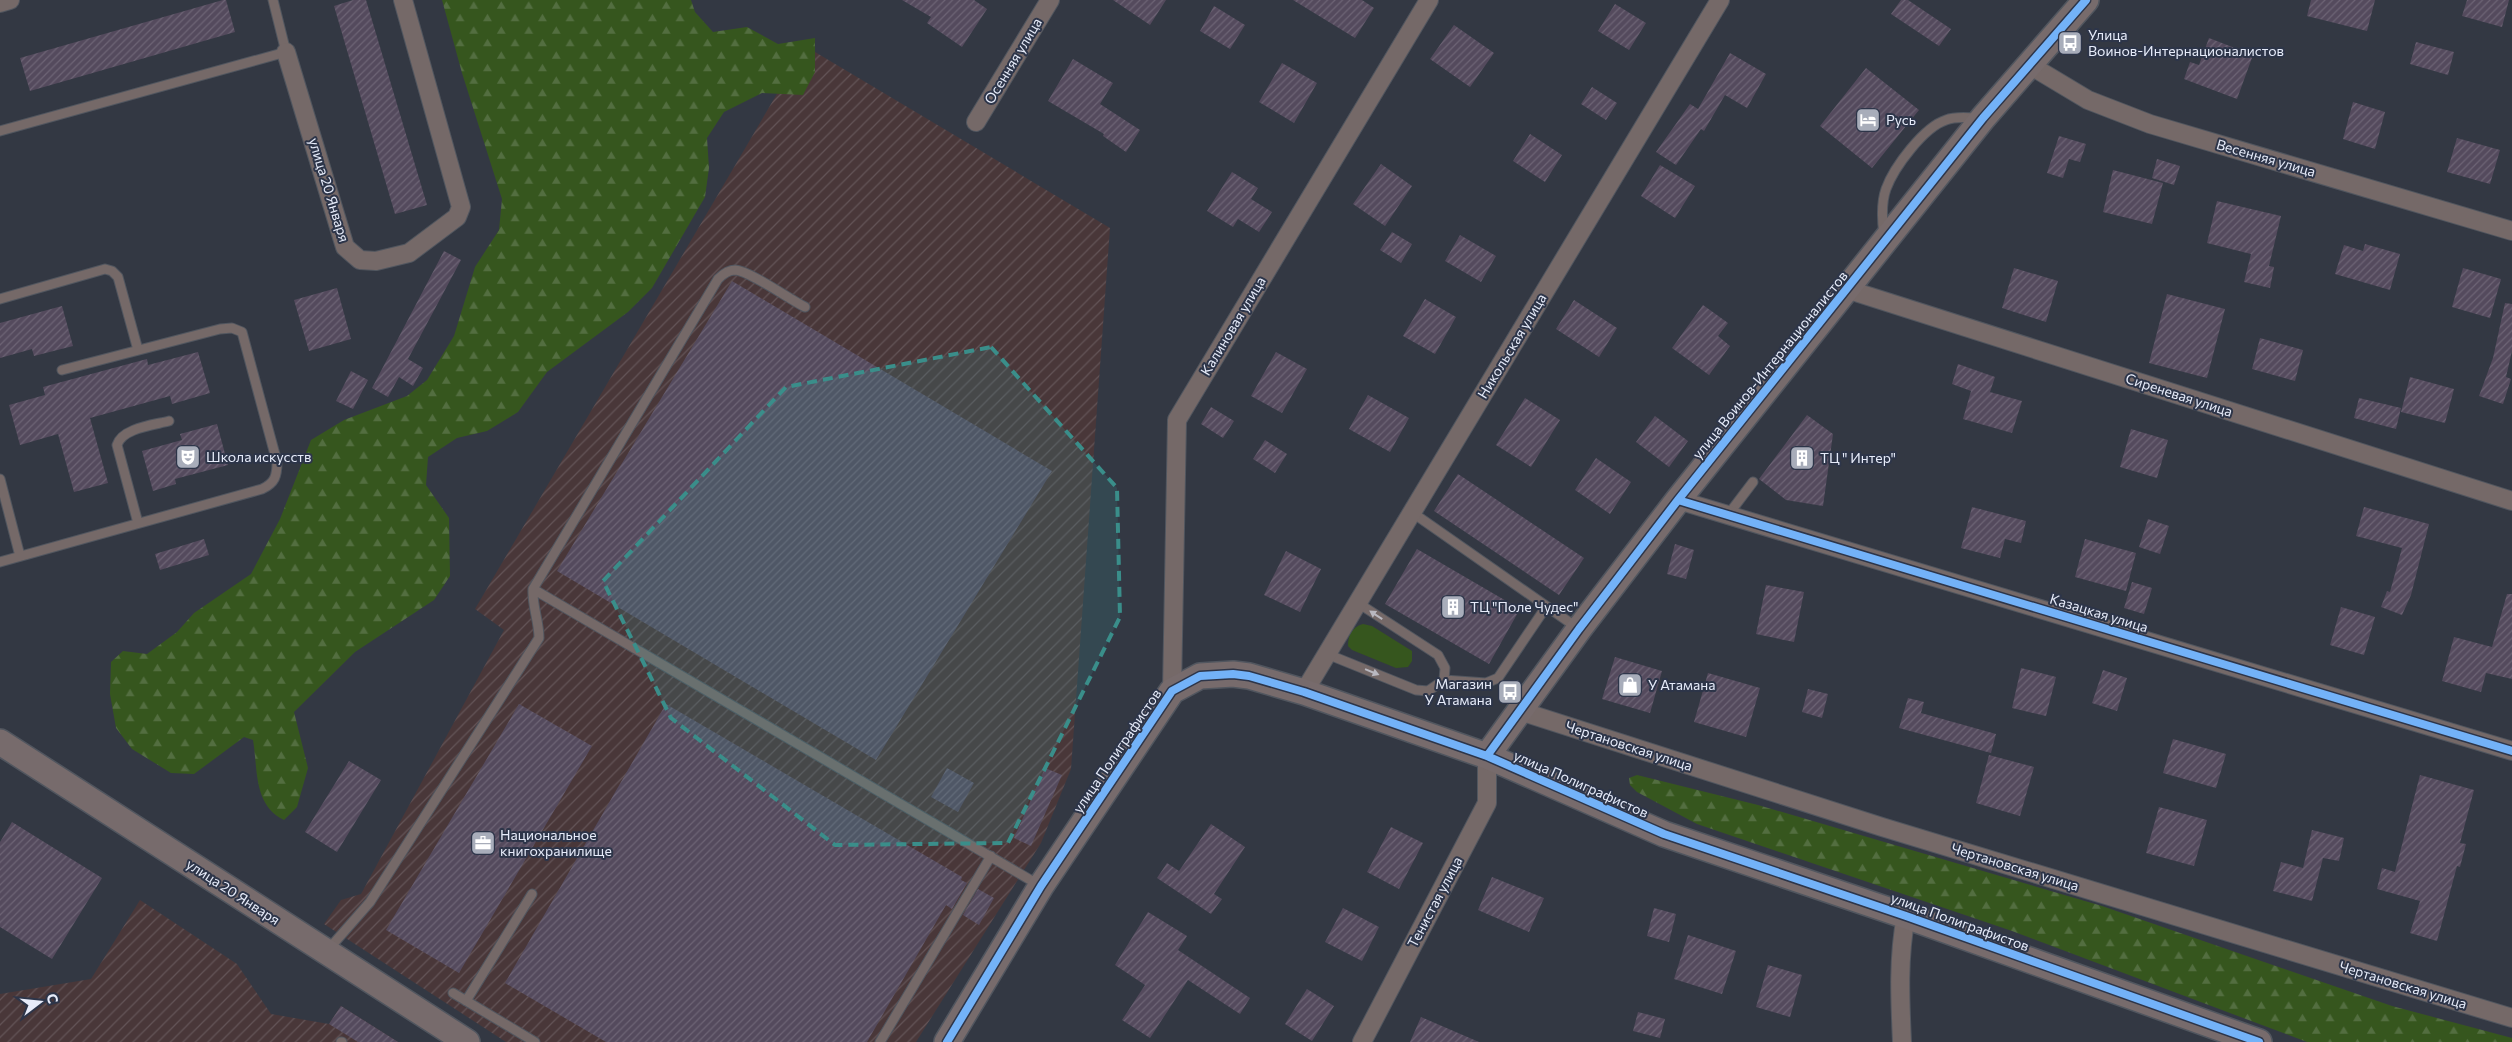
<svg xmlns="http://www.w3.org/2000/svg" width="2512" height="1042" viewBox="0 0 2512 1042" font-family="Commissioner,sans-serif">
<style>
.industrial{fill:url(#industrial-furrows)}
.green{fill:#36561e}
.forest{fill:url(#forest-firs)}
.building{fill:url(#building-hatch)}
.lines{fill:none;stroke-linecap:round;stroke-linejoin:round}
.lane-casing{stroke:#51565f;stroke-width:11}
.street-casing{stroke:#51565f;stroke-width:20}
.secondary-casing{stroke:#51565f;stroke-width:28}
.lane{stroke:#756968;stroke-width:9}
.street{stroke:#756968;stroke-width:18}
.secondary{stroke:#776b6c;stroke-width:25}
.cycleway-casing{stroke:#2d3549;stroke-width:11}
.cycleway{stroke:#73b2f8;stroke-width:8}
.oneway{fill:#b9b8c0}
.marked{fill:#3a8e8a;fill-opacity:0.2;stroke:#3a8e8a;stroke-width:4;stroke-dasharray:10 6;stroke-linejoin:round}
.labels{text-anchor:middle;stroke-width:4;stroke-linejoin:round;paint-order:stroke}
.poi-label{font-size:14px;fill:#e7ecfa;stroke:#2d3549;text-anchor:start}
.street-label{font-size:14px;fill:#e7ecfa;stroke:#2d3549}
</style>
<defs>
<pattern id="industrial-furrows" width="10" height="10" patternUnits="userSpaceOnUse" patternTransform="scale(1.25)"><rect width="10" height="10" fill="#493739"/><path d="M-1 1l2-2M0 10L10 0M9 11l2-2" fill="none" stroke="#635457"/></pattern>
<pattern id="forest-firs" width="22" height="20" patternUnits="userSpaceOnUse" patternTransform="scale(1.25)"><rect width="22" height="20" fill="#36561e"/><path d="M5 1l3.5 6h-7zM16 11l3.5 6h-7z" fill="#536e40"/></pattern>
<pattern id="building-hatch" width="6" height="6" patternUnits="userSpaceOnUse" patternTransform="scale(1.25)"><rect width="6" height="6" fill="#544a5d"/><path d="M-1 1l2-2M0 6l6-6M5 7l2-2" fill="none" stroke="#6d6475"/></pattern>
</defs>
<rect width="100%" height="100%" fill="#333843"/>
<path class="industrial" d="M805,46l305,182 -39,541 -30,74 -125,199h-410l-182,-118 17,-24 20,-6 143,-264 -29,-21z
M140,900l97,64 34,50 58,10 12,-18 57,36h-398v-48l91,-15z"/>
<path class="green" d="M1363,624l9,2 40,25v10l-4,6 -12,1 -44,-18 -4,-4c0,-11 4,-19 15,-22z"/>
<path class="forest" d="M442,0h249l4,12 18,20 34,-5 31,17 37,-6v34l-12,23 -41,-2 -38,19 -17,26 2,30 -4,29 -53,91 -24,24 -81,60 -29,40 -31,19 -30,7 -29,19 -2,28 23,33 1,58 -16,24 -79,52 -61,60 14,56 -11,39 -13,13c-31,-15 -26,-51 -31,-80l-9,-3 -50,37 -23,-1 -39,-24 -16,-21 -6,-34 1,-32 12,-11 24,3 30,-22 17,-19 57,-39 29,-55 31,-79 33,-20 63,-24 20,-16 27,-44 21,-69 24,-37 3,-31 -40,-126z
M1637,775l121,30 344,101 290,100 120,32v4h-205l-295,-111 -315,-107 -60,-32 -7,-7 -1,-7z"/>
<path class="building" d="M223,0h3l9,32 -205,59 -10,-33z
M353,0h13l61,205 -32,9 -61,-208z
M902,0h72l13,9 -25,38 -35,-24 4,-6z
M1113,0h53l-16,25z
M1293,0h69l12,8 -19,30z
M1901,0h7l43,29 -12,17 -48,-32z
M2311,0h64l-8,31 -60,-15z
M2467,0h42l-7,27 -40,-11z
M1615,4l31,19 -17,27 -31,-19z
M1214,6l31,19 -15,24 -30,-18z
M1454,25l40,28 -24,34 -40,-28z
M2209,38l44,17 -16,44 -53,-20 6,-17 9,3z
M2416,42l38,10 -6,23 -38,-11z
M1730,53l36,21 -19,34 -22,-13 -21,36 -3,-2 -25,36 -20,-13 34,-48 8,5z
M1073,59l40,24 -13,21 40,26 -14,22 -23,-16 1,-2 -56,-33z
M1282,63l35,20 -23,40 -35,-21z
M1866,68l53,42 -47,58 -52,-42z
M1592,87l25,16 -11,17 -25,-16z
M2353,102l32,10 -10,37 -32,-10z
M1530,134l32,21 -17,27 -32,-21z
M2059,136l27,8 -6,18 -11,-3 -6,19 -16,-5z
M2457,138l43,12 -10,34 -43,-12z
M2157,159l23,7 -6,19 -22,-7z
M1381,164l31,22 -27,40 -32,-22z
M1660,165l35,21 -20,32 -34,-22z
M2113,170l50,13 -11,41 -49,-12z
M1232,172l26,16 -7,11 21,13 -13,20 -21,-13 -5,8 -26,-16z
M2217,201l64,15 -12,50 5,1 -4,21 -26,-6 7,-28 -44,-11z
M1392,232l20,12 -11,19 -21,-13z
M1460,235l36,21 -15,26 -36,-21z
M2365,244l35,10 -10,36 -55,-16 9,-29 19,6z
M444,251l17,9 -53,99 15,9 -10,18 -14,-9 -11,20 -16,-9z
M2014,268l44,13 -12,41 -44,-14z
M2463,268l38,11 -11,39 -38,-11z
M732,281l320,190 -176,289 -319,-189z
M337,288l14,51 -42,12 -15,-51z
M2167,294l58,15 -18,69 -58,-15z
M1425,299l31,18 -21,37 -32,-18z
M1574,300l43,28 -18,29 -43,-28z
M2505,303l7,1v47l-6,26 5,2 -8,25 -24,-8 14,-38z
M1703,305l25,18 -10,13 12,10 -21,29 -37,-27z
M62,306l11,40 -39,10 -2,-7 -32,9v-35z
M2260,338l43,12 -8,31 -43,-12z
M198,352l12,41 -38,11 -2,-8 -80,22 18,65 -34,9 -16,-58 -38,11 -11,-40 36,-10 -2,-8 104,-28 1,6z
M1276,352l31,17 -25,44 -31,-17z
M1958,364l37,13 -5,15 32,9 -10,32 -49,-14 8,-28 -19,-7z
M351,371l17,9 -15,29 -17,-8z
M2410,377l44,12 -9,34 -44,-11z
M1368,395l41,23 -19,34 -41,-23z
M1525,398l35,22 -29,47 -35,-22z
M2359,398l42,10 -5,21 -42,-11z
M1211,407l23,14 -11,17 -22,-14z
M1807,415l26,19 -10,72 -37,-6 -27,-21z
M1655,416l33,25 -19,26 -33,-25z
M217,424l11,41 -53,14 1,5 -23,7 -11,-40 40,-11 -2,-6z
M2131,429l37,11 -11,38 -37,-11z
M1265,440l22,14 -12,19 -22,-14z
M1596,458l35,24 -21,32 -35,-24z
M1458,474l126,84 -25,37 -125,-84z
M1972,507l54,14 -5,22 -16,-4 -5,19 -39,-10z
M2364,507l65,17 -18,71 -9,20 -21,-8 6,-16 3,1 12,-44 -46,-12z
M2148,519l21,7 -9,28 -21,-7z
M204,539l5,16 -49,15 -5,-16z
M2085,539l51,14 -10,38 -51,-14z
M1675,544l19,6 -8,29 -19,-5z
M1417,549l103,60 -31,55 -104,-60z
M1286,551l35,18 -21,43 -36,-17z
M2132,582l20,6 -8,26 -20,-6z
M1766,585l38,7 -10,50 -38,-8z
M2507,594h5v85l-26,-6 -5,19 -39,-11 12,-44 38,10z
M2341,607l34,10 -11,38 -34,-10z
M1615,657l47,14 -12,42 -48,-14z
M2021,668l35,9 -10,39 -34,-8z
M2103,670l24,8 -10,33 -25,-8z
M1708,673l52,15 -14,49 -52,-15z
M1808,689l20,5 -6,24 -20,-6z
M1908,698l16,4 -3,11 75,21 -5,19 -92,-25z
M519,704l73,42 -133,227 -73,-43z
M666,704l296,173 -1,3 6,3 -15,26 -6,-4 -79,137h-261l-101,-59z
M2173,739l53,15 -10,34 -53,-15z
M1989,755l45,12 -14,49 -44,-13z
M349,761l32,19 -44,72 -32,-20z
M947,768l27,15 -16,29 -27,-15z
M1045,768l17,7 -31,71 -17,-8z
M2420,775l54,15 -14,53 6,1 -6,23 -3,-1 -20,75 -27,-8 10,-32 -43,-12 5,-21 13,4z
M2159,807l48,13 -13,46 -48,-13z
M12,822l90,56 -50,81 -52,-32v-85z
M1211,824l34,23 -31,47 8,5 -11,15 -54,-36 10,-15 12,8z
M1391,827l32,16 -24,46 -32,-17z
M2312,830l32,8 -5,23 -16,-3 -11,43 -39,-10 8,-29 22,6z
M1492,877l52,21 -15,34 -51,-22z
M978,889l16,9 -15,27 -16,-10z
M1343,908l36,19 -17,34 -37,-19z
M1654,908l22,6 -7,28 -22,-6z
M1148,912l39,24 -9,14 72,48 -10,16 -52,-34 -38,58 -28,-18 23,-35 -30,-20z
M1688,935l48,16 -14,43 -48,-15z
M1768,965l34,10 -12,42 -34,-10z
M1307,989l27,17 -22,35 -27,-17z
M341,1006l57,36h-40l-29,-18z
M1638,1012l27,7 -5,19 -27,-7z
M1421,1017l58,25h-69z"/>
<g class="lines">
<defs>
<path id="lane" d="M0,131l286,-79 -13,-52
M1884,235c-2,-15 -3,-32 2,-46 8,-22 38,-62 60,-69 10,-4 21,-2 31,-2
M0,299l105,-30 7,2 6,6 20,73
M0,479l20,77
M1413,513l166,116
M1728,515l25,-33
M138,523l-21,-78c5,-17 37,-20 52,-24
M0,562l262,-73c13,-6 15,-13 15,-27l-35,-130 -10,-4 -12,1 -158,41
M533,589l506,296
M1327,654l89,36 12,1 16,-11 1,-12 -7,-13 -80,-52
M1444,680l42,3 12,-5 48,-71
M327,951l43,-49 169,-264c0,-17 -7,-32 -6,-49l185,-310c5,-5 10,-9 17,-9 15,1 54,29 70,37
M453,993l82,49
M466,1001l66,-107
M341,1042h1
M880,1042l111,-186"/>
<path id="street" d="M0,3l10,-3
M286,52l59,195 15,13 16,1 33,-8 48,-36 4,-10 -58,-207
M2028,64l60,36 62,24 362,107
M976,122l74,-122
M1846,289l666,212
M1678,500l834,251
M1172,691l5,-271 252,-420
M1304,692l416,-692
M1520,711l362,116 630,191
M1362,1042l125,-239v-47
M1902,1042c-2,-43 -4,-84 4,-126"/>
<path id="secondary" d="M0,742l467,300
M1487,756l92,-127 99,-129 305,-382 103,-118
M947,1042l94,-156 131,-195 28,-15 33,-2 16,2 55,16 183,64 177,78 242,82 353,126"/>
</defs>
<use href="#lane" class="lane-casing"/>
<use href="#street" class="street-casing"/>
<use href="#secondary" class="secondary-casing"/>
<use href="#lane" class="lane"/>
<use href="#street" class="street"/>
<use href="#secondary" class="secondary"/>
<defs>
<path id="cycleway" d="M1678,500l834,251
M1487,756l92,-127 99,-129 305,-382 103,-118
M947,1042l94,-156 131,-195 28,-15 33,-2 16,2 55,16 183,64 177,78 242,82 353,126"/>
</defs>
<use href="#cycleway" class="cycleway-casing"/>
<use href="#cycleway" class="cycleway"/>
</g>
<defs><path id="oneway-solid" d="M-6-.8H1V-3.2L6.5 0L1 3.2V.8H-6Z" transform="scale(1.25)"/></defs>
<g class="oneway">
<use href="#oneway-solid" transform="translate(1376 615) rotate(-147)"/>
<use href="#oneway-solid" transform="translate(1372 672) rotate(22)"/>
</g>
<path class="marked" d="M991,347l126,141 3,129 -112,226 -173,2 -164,-127 -68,-137 183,-194z"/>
<defs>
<symbol id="bus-square" viewBox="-11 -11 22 22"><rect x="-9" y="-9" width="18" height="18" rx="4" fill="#a8adba" stroke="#2d3549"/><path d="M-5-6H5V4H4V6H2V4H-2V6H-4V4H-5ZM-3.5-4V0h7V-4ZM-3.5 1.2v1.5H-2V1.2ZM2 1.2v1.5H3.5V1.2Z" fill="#fff"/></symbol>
<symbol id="hotel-square" viewBox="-11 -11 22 22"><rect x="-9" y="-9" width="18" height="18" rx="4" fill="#a8adba" stroke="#2d3549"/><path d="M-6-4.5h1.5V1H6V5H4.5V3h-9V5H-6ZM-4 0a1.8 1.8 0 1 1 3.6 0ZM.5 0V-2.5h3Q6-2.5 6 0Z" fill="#fff"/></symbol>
<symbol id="theatre-square" viewBox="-11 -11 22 22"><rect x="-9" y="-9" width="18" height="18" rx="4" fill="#a8adba" stroke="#2d3549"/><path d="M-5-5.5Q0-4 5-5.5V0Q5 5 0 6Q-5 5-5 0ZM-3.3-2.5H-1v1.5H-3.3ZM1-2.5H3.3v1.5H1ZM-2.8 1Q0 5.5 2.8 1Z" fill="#fff"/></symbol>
<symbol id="building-square" viewBox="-11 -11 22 22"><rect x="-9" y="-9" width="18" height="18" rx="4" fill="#a8adba" stroke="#2d3549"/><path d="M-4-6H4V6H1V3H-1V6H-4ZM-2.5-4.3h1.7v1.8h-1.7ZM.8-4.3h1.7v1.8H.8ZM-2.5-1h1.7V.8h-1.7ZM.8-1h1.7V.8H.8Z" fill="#fff"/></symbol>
<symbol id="shop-square" viewBox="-11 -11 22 22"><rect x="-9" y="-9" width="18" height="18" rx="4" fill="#a8adba" stroke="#2d3549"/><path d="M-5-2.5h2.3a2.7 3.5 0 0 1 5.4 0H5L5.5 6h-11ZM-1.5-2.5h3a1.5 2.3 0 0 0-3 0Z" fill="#fff"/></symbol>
<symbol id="office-square" viewBox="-11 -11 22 22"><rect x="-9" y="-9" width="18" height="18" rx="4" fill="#a8adba" stroke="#2d3549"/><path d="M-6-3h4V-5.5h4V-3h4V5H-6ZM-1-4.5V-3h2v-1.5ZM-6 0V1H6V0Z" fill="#fff"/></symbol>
</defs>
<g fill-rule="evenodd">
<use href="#bus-square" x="2056" y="29" width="28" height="28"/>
<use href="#hotel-square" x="1854" y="106" width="28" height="28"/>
<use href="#theatre-square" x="174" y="443" width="28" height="28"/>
<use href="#building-square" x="1788" y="444" width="28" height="28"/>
<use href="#building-square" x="1439" y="593" width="28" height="28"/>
<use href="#shop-square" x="1616" y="671" width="28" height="28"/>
<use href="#bus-square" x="1496" y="678" width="28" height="28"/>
<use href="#office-square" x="469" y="829" width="28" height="28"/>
</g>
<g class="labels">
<g class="poi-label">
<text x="2088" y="40">Улица<tspan x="2088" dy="16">Воинов-Интернационалистов</tspan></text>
<text x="1886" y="125">Русь</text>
<text x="206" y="462">Школа искусств</text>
<text x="1820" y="463">ТЦ " Интер"</text>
<text x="1470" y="612">ТЦ "Поле Чудес"</text>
<text x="1492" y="689" text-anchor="end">Магазин<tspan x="1492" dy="16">У Атамана</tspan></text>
<text x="1648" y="690">У Атамана</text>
<text x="500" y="840">Национальное<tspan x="500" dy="16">книгохранилище</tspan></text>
</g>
<g class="street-label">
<text transform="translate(1013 61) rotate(-59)" y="5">Осенняя улица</text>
<text transform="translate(2266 158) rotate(16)" y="5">Весенняя улица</text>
<text transform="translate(329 190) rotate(73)" y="5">улица 20 Января</text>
<text transform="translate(1233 326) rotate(-59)" y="5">Калиновая улица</text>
<text transform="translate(1512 346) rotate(-59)" y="5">Никольская улица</text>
<text transform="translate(1770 365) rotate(-51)" y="5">улица Воинов-Интернационалистов</text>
<text transform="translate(2179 395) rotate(18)" y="5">Сиреневая улица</text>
<text transform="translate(2099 613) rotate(17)" y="5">Казацкая улица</text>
<text transform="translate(1629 746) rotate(18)" y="5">Чертановская улица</text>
<text transform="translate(1117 751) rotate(-56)" y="5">улица Полиграфистов</text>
<text transform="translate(1581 784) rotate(24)" y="5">улица Полиграфистов</text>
<text transform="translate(2015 867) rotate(17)" y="5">Чертановская улица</text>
<text transform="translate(233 892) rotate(33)" y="5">улица 20 Января</text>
<text transform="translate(1435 902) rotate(-62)" y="5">Тенистая улица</text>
<text transform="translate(1960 922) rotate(20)" y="5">улица Полиграфистов</text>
<text transform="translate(2403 985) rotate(17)" y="5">Чертановская улица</text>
</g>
</g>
<g transform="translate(40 1002) rotate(74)" stroke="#2d3549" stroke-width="4" paint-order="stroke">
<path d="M0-4L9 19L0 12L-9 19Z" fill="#e7ecfa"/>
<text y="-8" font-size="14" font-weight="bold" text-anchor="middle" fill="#e7ecfa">С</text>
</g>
</svg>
